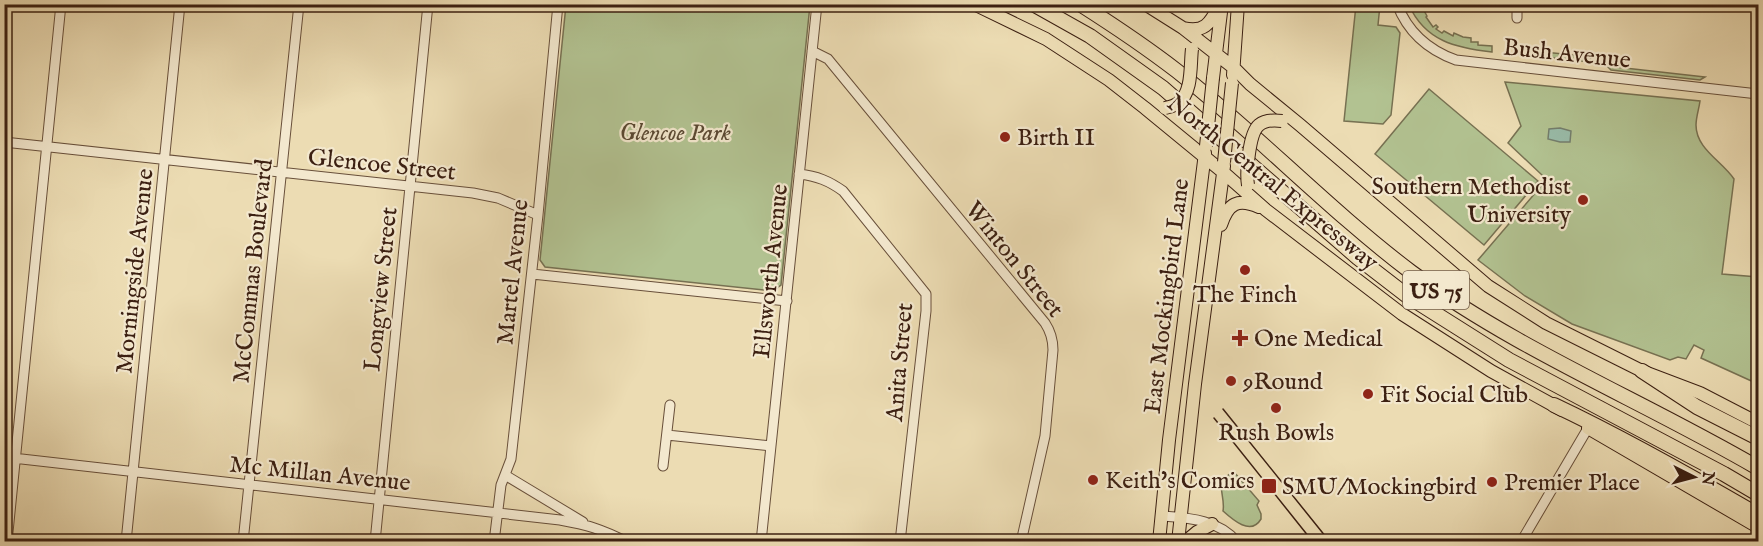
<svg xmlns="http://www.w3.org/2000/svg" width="1763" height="546" viewBox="0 0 1763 546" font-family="'IM FELL English',serif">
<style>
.green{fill:#b2c291;stroke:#777152;stroke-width:1.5}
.water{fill:#99bca9;stroke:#747e6d;stroke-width:1.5}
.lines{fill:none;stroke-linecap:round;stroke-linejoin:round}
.minor-casing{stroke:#684f3a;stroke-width:11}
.major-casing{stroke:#3c2012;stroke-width:14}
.highway-casing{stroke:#3c2012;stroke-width:16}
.minor{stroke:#f3e8ce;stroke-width:9}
.major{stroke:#ecdcb3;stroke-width:12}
.highway{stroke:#ecdcb3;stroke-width:14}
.tram{stroke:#3c2012;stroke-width:1.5}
.major-bridge-casing{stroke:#3c2012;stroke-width:14;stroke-linecap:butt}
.major-bridge{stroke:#ecdcb3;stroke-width:12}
.poi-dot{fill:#8f2418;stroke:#f3e8ce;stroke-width:2}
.labels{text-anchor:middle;stroke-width:4.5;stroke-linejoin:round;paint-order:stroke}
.shield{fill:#f3e8ce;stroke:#735c4a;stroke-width:1.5}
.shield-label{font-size:22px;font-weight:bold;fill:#3c2012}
.street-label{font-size:24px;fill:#3c2012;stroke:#f3e8ce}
.park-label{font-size:24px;font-style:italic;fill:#5a4832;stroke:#f3e8ce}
.poi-label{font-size:24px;fill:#3c2012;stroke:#f3e8ce;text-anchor:start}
</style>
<rect width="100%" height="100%" fill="#ecdcb3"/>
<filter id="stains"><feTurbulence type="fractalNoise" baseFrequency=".00333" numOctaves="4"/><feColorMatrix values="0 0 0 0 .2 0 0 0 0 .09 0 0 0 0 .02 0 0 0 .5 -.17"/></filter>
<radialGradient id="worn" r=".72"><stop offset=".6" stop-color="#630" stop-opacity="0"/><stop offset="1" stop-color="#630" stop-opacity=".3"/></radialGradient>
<path class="green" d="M566,5h244l-29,280 -8,6 -228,-24 -5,-7z
M1356,5h24l-2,20 18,2 4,6 -9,82 -8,9 -39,-3z
M1409,5h9l2,5 3,-1 4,7 -1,1 7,10 3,-2 2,2 -2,2 6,4 2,-2 9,5 1,-3 9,4 8,1v4h7v3l14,1v6c-36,-4 -67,-11 -83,-47z
M1518,47h4l1,3 60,6 1,-2 7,1 -1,7 -73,-8z
M1607,66l98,11 -5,3 -89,-10z
M1505,82l195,19c-1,8 -4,16 -4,24 0,24 26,36 38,54l-12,95 36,3v107l-57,-26 3,-8 -10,-5 -8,14 -8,-2 -8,3 -98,-36 -47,-28 -47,-36 65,-76 -1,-9 -34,-32 13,-17z
M1429,89l109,92 -54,64 -109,-91z
M1234,472l25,29 -2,4 4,9v5c-10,17 -28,1 -38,-8 3,-17 -11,-29 11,-39z"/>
<path class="water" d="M1560,128l11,3 -1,11h-10l-12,-3 1,-10z"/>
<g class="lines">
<defs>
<path id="minor" d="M1397,4c11,29 31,46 59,56l302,34
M1517,4v14
M812,51l16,8 217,264c6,9 8,17 8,27l-8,86 -24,106
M4,142l469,51 25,5 40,17
M799,174c18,2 30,7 44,17l83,103v17l-26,231
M532,274l255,27
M667,435l104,11
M4,457l556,63c28,5 41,9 67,22
M663,466l7,-61
M505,475l78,47
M1161,516c26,2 58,3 76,26
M7,542l54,-538
M126,542l54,-538
M243,542l56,-538
M375,542l53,-538
M494,542l7,-57 10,-26 27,-244 20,-211
M761,542l56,-538
M1521,542l67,-114"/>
<path id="major" d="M974,4l72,35 63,41 36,28 78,64 43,38 136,104 89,57 71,39
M1145,4l38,24 51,40 16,16 50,41 188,161 58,37 96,48 58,22 58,30
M1183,28c21,5 27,-4 36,-22
M1233,75l5,-71
M1213,78l9,-74
M1221,225c7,-22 17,-27 38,-18
M1588,428l170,99
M1159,542l10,-102 36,-287
M1178,542l17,-158 29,-218
M1185,542l12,-10 15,-8"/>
<path id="highway" d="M1033,4l57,32 73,52 195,170 48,37 103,65 215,114 34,20
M1080,4c33,21 66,43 97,67 81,64 152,139 234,201 108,79 232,129 347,196
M1642,371l55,36 61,31
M1554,405c70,33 137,71 204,110"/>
</defs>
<use href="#minor" class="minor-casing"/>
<use href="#major" class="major-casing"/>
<use href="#highway" class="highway-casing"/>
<use href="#minor" class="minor"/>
<use href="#major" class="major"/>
<use href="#highway" class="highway"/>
<path class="tram" d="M1223,409l107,133
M1214,418l99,124"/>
<defs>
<path id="major-bridge" d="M1165,108c4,-1 10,-2 13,-5 15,-10 12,-39 14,-54
M1206,146l7,-68
M1224,162l8,-79
M1248,185c-2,-12 1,-52 11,-60 6,-5 15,-5 23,-4"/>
</defs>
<use href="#major-bridge" class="major-bridge-casing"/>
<use href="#major-bridge" class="major-bridge"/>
</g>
<g class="poi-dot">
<circle cx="1005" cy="137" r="6"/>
<circle cx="1583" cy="200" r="6"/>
<circle cx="1245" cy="270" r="6"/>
<path d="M1237 329h6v6h6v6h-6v6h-6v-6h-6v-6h6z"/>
<circle cx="1231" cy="381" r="6"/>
<circle cx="1368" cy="394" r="6"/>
<circle cx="1276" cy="408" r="6"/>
<circle cx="1093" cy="480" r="6"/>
<circle cx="1492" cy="482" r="6"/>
<rect x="1261" y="478" width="16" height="16" rx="3"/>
</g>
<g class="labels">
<rect class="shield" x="1403" y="271" width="66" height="38" rx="4.5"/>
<g class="shield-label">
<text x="1436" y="298">US 75</text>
</g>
<g class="street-label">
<text transform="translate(1567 53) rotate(6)" y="8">Bush Avenue</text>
<text transform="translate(382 164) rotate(6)" y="8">Glencoe Street</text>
<text transform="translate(1273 182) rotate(39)" y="8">North Central Expressway</text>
<text transform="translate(1015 259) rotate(51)" y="8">Winton Street</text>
<text transform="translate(134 271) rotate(-84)" y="8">Morningside Avenue</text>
<text transform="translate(252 271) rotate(-84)" y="8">McCommas Boulevard</text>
<text transform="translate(770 271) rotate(-84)" y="8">Ellsworth Avenue</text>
<text transform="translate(512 272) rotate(-84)" y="8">Martel Avenue</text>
<text transform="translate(380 289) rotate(-84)" y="8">Longview Street</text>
<text transform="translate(1166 296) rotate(-83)" y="8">East Mockingbird Lane</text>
<text transform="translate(899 362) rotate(-85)" y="8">Anita Street</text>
<text transform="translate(320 473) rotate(6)" y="8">Mc Millan Avenue</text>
</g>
<g class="park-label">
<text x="675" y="140">Glencoe Park</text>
</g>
<g class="poi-label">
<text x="1017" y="145">Birth II</text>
<text x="1571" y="194" text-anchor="end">Southern Methodist<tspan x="1571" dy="28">University</tspan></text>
<text x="1245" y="302" text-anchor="middle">The Finch</text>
<text x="1254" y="346">One Medical</text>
<text x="1243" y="389">9Round</text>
<text x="1380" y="402">Fit Social Club</text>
<text x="1276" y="440" text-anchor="middle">Rush Bowls</text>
<text x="1105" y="488">Keith's Comics</text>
<text x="1504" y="490">Premier Place</text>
<text x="1282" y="494">SMU/Mockingbird</text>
</g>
</g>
<rect width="1763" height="546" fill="none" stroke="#ecdcb3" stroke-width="24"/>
<rect x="6" y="6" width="1751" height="534" fill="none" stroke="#3c2012" stroke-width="3"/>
<rect x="12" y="12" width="1739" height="522" fill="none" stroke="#3c2012" stroke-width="1.5"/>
<g transform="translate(1694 477) rotate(96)" stroke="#f3e8ce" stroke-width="4.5" paint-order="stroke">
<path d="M0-4.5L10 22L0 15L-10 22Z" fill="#3c2012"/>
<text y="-9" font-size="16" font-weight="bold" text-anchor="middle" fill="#3c2012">N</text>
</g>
<rect width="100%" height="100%" filter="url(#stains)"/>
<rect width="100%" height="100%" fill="url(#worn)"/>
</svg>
